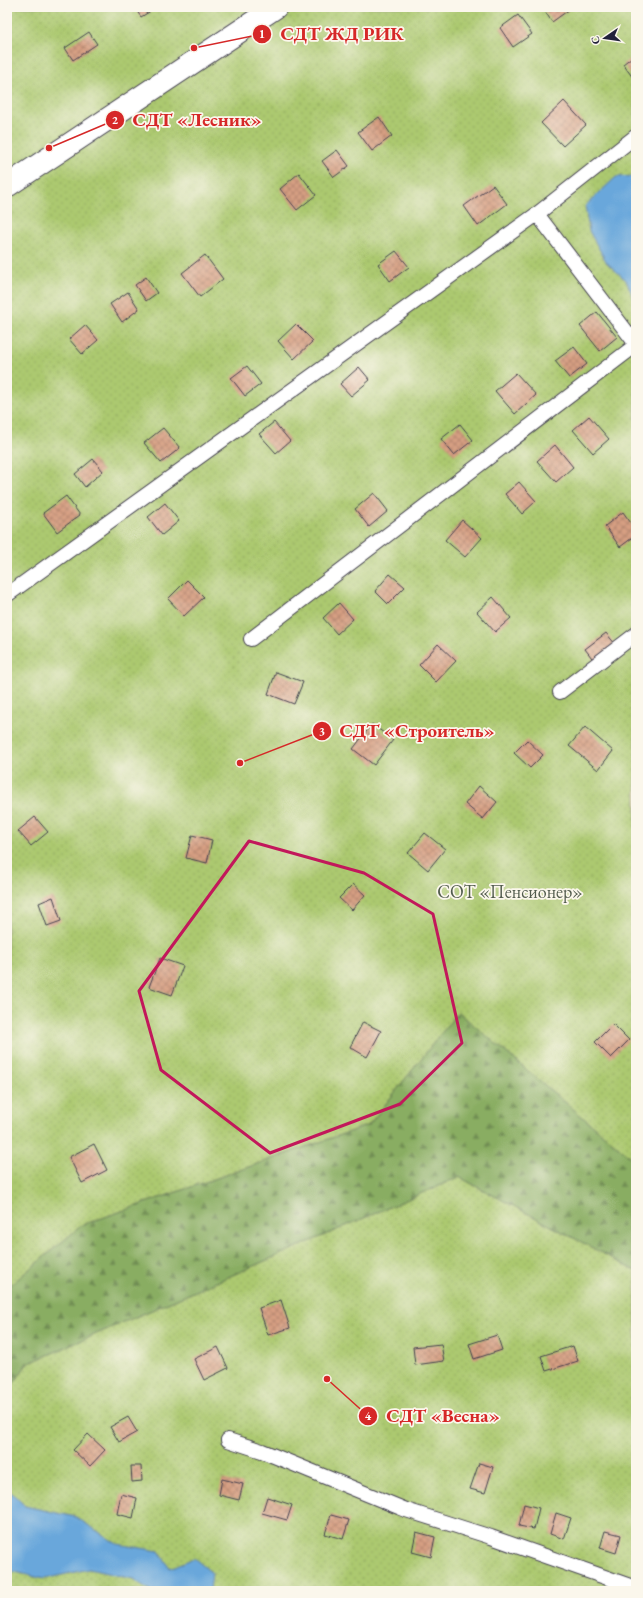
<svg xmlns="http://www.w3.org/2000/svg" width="643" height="1598" viewBox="0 0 643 1598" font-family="'EB Garamond',serif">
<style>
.grass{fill:url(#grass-dots);stroke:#677656}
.forest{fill:url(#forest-firs);stroke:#56684e}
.water{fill:#69a7db;stroke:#46648b}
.building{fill:url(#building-cross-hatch)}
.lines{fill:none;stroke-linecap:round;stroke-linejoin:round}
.service-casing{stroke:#413e4e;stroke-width:16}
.minor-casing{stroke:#413e4e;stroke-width:24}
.service{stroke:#fff;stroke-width:14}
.minor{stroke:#fff;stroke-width:22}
.marked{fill:none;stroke:#c2185b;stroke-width:3;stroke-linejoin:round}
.labels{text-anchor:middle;stroke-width:3.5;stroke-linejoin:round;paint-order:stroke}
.park-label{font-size:18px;fill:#525c4e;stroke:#fbf7ec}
.leader{fill:none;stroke:#d62828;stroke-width:1.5}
.callout-dot{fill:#d62828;stroke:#fbf7ec;stroke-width:1.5}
.mark-label{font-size:12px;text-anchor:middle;font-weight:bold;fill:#fff}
.callout-label{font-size:19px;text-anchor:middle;font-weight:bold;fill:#d62828;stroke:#fbf7ec;stroke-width:3.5;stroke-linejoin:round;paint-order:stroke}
</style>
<defs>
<pattern id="grass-dots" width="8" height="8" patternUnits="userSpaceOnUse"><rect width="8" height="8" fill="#acc970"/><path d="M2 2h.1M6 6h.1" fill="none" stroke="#94ac62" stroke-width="1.8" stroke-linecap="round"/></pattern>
<pattern id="forest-firs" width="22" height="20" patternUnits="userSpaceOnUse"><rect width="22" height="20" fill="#89ad62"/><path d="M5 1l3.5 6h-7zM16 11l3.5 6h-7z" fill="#708c52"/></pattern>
<pattern id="building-cross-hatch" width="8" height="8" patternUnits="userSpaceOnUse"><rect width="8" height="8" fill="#d69f82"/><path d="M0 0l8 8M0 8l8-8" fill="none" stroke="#ad816c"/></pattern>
</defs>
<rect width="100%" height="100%" fill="#fbf7ec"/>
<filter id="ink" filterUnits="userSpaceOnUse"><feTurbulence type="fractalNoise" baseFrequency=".025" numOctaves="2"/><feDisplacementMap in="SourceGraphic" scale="8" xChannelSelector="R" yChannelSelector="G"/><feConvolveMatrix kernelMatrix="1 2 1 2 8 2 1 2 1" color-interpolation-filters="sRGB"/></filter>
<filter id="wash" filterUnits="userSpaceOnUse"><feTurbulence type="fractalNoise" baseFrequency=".012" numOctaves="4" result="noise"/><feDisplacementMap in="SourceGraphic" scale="16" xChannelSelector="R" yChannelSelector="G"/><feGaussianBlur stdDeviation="0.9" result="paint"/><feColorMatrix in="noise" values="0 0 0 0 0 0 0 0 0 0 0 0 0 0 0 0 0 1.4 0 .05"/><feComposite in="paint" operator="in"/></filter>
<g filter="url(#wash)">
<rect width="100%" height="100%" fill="#efddbb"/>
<path class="grass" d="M7,7h629v1155l-178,-150 -89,113 -287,100 -75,63z
M459,1177l177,94v320h-629v-198l20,-29z"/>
<path class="forest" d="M458,1012l178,150v109l-177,-94 -432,187 -20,29v-105l75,-63 287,-100z"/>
<path class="water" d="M636,176v128l-10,-24 -19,-17 -18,-32 -4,-25 31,-29z
M7,1488l18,18 51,11 41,27 42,7 11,17 24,-10 18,15 -2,18h-59l-18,-12 -44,-10 -45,10 -37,-9z"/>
<g id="blocks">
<path class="building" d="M134,7h23l-16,10z
M542,7h27l1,2 -18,13z
M518,15l14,19 -19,13 -13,-19z
M89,32l8,12 -24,16 -8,-12z
M636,54v28l-13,-18z
M564,101l22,24 -23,21 -22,-23z
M379,117l13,19 -20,15 -14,-19z
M337,150l12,16 -15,11 -12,-16z
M299,173l17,22 -19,15 -17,-21z
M493,185l14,19 -29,22 -14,-20z
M396,251l13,16 -19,14 -12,-17z
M205,255l18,24 -23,18 -18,-24z
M146,277l11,16 -11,8 -11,-16z
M128,292l11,17 -17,13 -12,-18z
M597,312l20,25 -17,14 -20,-25z
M296,324l17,17 -19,18 -16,-18z
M85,325l13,15 -16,14 -13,-15z
M574,347l13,17 -18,14 -14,-17z
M247,366l14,18 -16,12 -14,-18z
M359,367l11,13 -19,16 -11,-12z
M516,373l20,22 -21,19 -20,-23z
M589,416l20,23 -16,14 -20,-23z
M274,422l16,19 -14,12 -17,-19z
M460,424l13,16 -19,15 -13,-16z
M163,428l17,20 -19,15 -17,-20z
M555,445l18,22 -17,15 -19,-21z
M93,459l10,12 -18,16 -10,-13z
M519,482l17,19 -14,13 -17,-20z
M374,493l14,18 -19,16 -14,-18z
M66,496l14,19 -23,17 -14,-19z
M165,503l14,18 -17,14 -14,-18z
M623,512l13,18v5l-16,12 -15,-21z
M462,520l20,18 -17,19 -20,-17z
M390,574l15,13 -17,17 -13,-13z
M187,580l17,17 -20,19 -16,-17z
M493,597l18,21 -16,14 -18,-20z
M339,603l14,16 -16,15 -14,-16z
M606,633l10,12 -21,17 -10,-13z
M438,644l18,17 -20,21 -17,-17z
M276,672l27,10 -9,22 -26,-10z
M372,724l21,16 -19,25 -21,-16z
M585,727l28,24 -15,19 -29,-24z
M527,740l16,15 -13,13 -16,-15z
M479,786l18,16 -14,17 -18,-15z
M35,817l13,15 -17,14 -13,-15z
M425,833l20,16 -17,21 -20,-17z
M192,835l20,5 -5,23 -21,-5z
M353,884l12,11 -13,15 -13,-12z
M53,897l8,24 -14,5 -8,-23z
M160,958l23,8 -11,29 -23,-8z
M363,1022l18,9 -14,26 -17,-10z
M613,1024l16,16 -18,18 -16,-16z
M94,1144l13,26 -25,13 -13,-26z
M281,1300l9,28 -22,7 -9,-27z
M497,1335l5,15 -28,9 -5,-15z
M441,1344l3,17 -29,4 -2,-18z
M573,1346l5,15 -32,10 -5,-15z
M218,1347l10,21 -24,12 -10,-21z
M128,1417l9,15 -18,10 -9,-15z
M88,1434l17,16 -15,16 -17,-16z
M479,1463l14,4 -8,26 -15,-4z
M131,1466h10l1,15 -10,1z
M222,1479l21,5 -4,16 -20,-5z
M121,1494l16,4 -4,20 -16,-4z
M267,1497l25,8 -5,15 -25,-7z
M524,1504l15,4 -5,21 -15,-3z
M556,1513l15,5 -7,21 -14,-5z
M331,1515l18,5 -6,19 -18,-5z
M605,1531l16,4 -5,18 -16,-5z
M416,1532l19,5 -4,20 -19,-5z"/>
</g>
</g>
<g filter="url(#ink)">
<use href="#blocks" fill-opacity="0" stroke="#413e4e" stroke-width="1"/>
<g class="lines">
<defs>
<path id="service" d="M537,214l99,130
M7,595l530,-381 99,-78
M251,639l385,-294
M560,692l76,-58
M228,1440l34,11 144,59 85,27 145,51"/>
<path id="minor" d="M7,186l269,-179"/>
</defs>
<use href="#service" class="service-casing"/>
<use href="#minor" class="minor-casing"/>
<use href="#service" class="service"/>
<use href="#minor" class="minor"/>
</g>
</g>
<path class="marked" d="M249,841l115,32 69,41 29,129 -62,61 -130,49 -109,-83 -22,-79z"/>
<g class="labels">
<g class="park-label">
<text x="510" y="898">СОТ «Пенсионер»</text>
</g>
</g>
<path class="leader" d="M194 48L262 34M49 148L115 120M240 763L322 731M327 1379L368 1416"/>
<g class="callout-dot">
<circle cx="194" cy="48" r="4"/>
<circle cx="49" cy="148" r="4"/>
<circle cx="240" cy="763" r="4"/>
<circle cx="327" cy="1379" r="4"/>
<circle cx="262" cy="34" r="10"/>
<circle cx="115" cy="120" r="10"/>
<circle cx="322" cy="731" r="10"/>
<circle cx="368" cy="1416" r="10"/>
</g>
<g class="mark-label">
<text x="262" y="38">1</text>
<text x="115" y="124">2</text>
<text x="322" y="735">3</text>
<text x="368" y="1420">4</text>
</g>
<g class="callout-label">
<text x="342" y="40">СДТ ЖД РИК</text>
<text x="197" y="126">СДТ «Лесник»</text>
<text x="417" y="737">СДТ «Строитель»</text>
<text x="443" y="1422">СДТ «Весна»</text>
</g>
<rect width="643" height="1598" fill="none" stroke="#fbf7ec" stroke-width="24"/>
<g transform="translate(605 38) rotate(257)" stroke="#fbf7ec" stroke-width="3" paint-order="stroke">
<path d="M0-3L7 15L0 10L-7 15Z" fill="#22223b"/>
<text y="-6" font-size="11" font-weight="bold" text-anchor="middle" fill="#22223b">С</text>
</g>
</svg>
